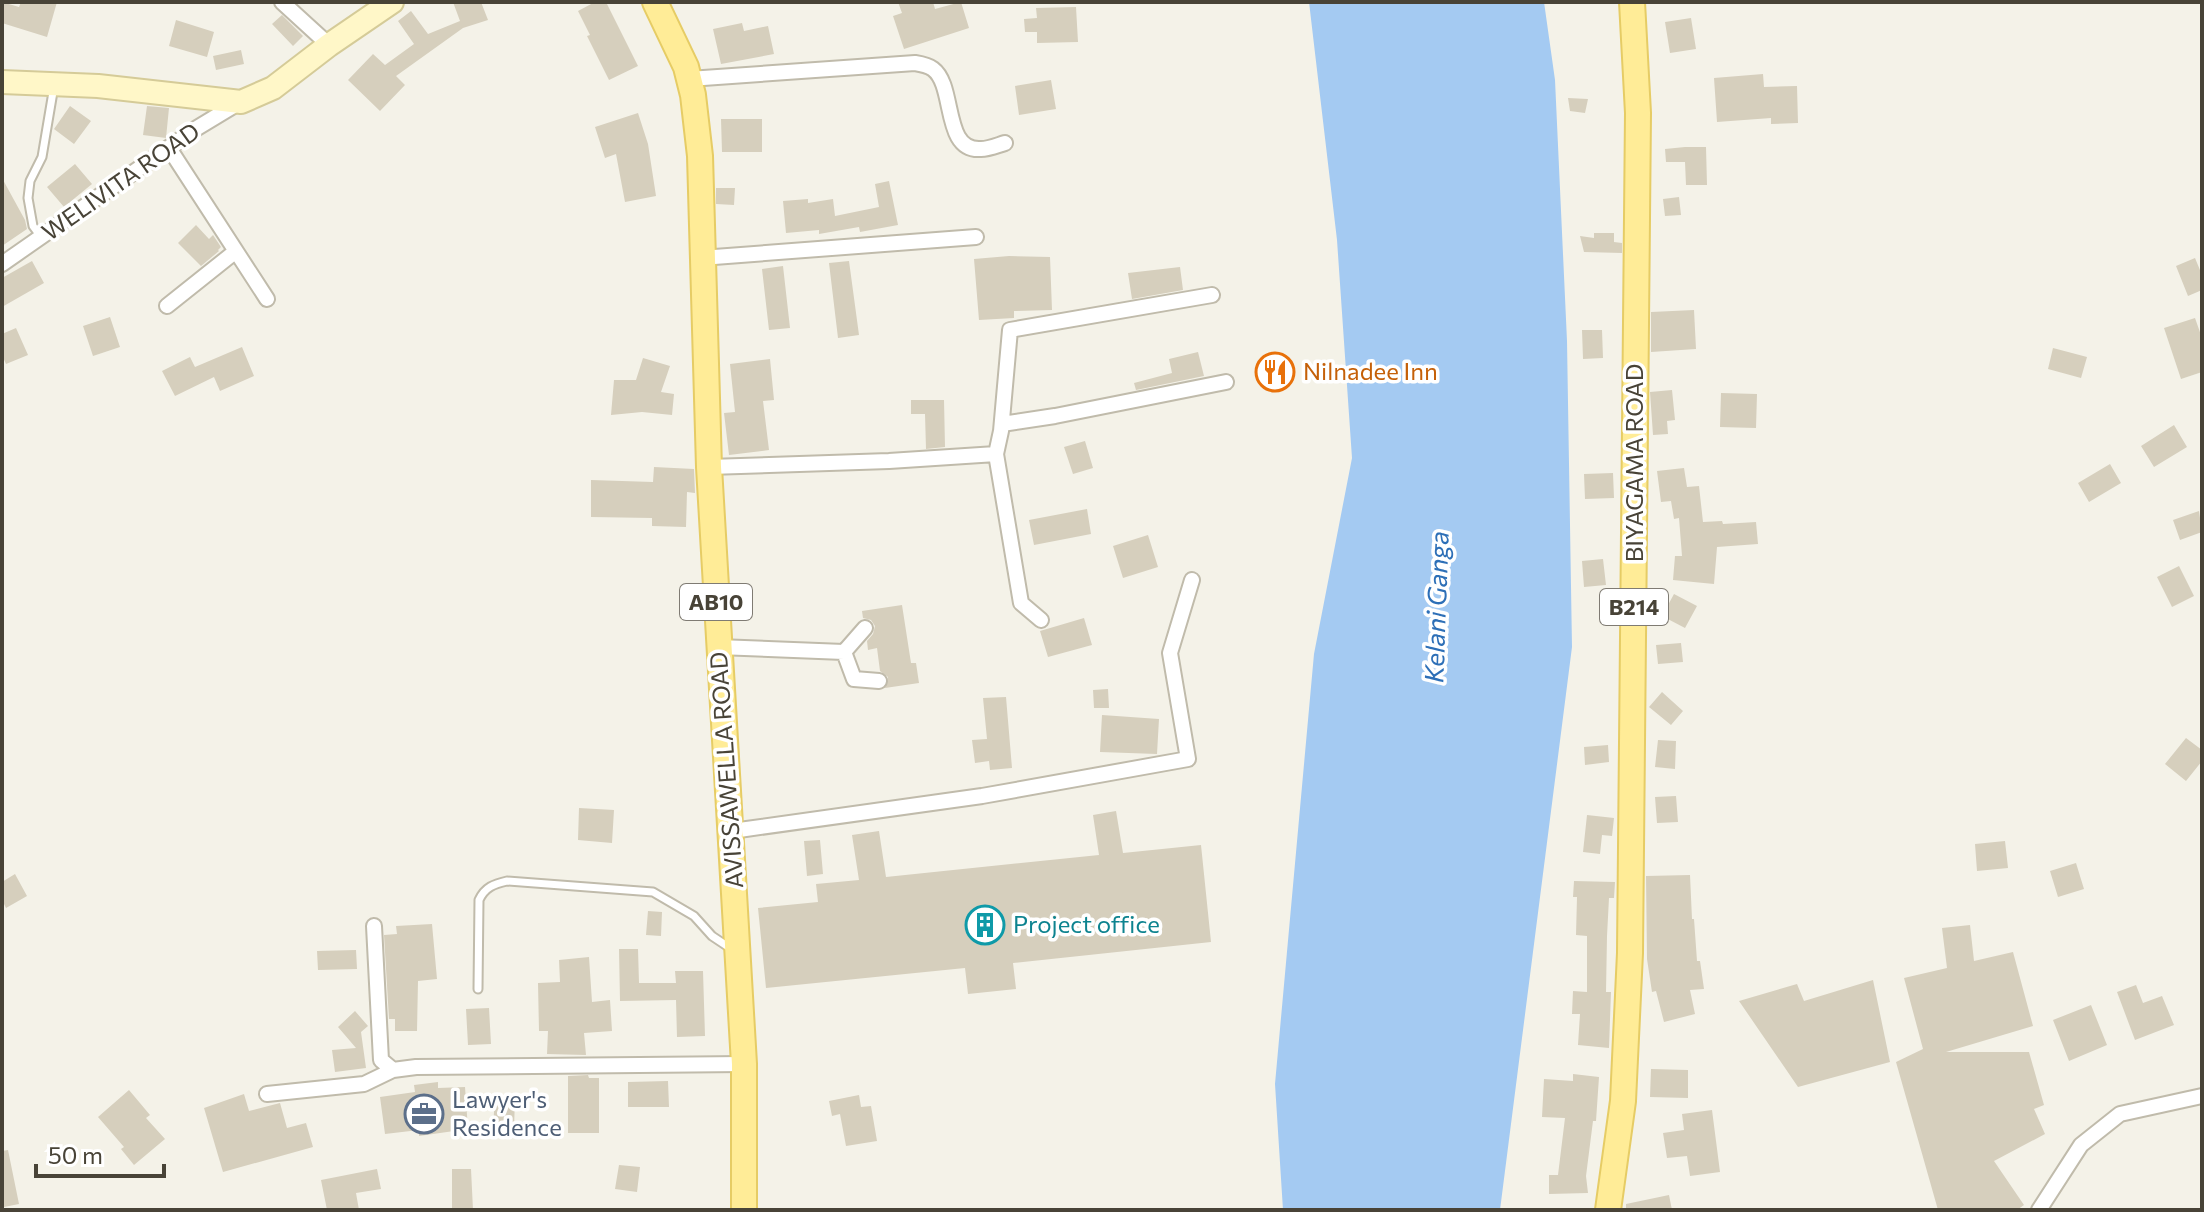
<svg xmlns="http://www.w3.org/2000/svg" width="2204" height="1212" viewBox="0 0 2204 1212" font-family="Commissioner,sans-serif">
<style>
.water{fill:#a4caf2}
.building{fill:#d6cfbd}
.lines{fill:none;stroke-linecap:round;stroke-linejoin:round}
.lane-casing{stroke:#c0bbab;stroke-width:11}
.street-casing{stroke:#c0bbab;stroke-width:18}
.secondary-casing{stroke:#d5cb98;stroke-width:26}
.primary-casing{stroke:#e6cc65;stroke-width:28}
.lane{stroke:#fff;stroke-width:7}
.street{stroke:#fff;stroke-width:14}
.secondary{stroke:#fff7c8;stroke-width:22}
.primary{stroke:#ffec97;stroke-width:24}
.labels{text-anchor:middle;stroke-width:7;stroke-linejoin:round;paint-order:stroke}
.shield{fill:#fff;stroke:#7f7b73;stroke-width:2}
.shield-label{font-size:22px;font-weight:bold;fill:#484337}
.street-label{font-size:24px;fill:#484337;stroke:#fff}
.food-label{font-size:24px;fill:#c56008;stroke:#fff;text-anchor:start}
.culture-label{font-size:24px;fill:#0d838f;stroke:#fff;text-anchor:start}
.service-label{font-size:24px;fill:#4e5e75;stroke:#fff;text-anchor:start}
.water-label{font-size:26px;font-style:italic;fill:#2d6fb7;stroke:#fff}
</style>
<rect width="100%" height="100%" fill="#f4f2e8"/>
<path class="water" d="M1309,2h235l11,78 12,261 5,306 -72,563h-217l-8,-126 39,-430 38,-196 -15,-218z"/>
<path class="building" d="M2,2l17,5 2,-5h36l-10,35 -45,-14z
M453,2h28l7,18 -25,8 -67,48 9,9 -25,26 -32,-31 25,-26 12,11 29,-21 -16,-23 13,-10 17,23 32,-13z
M595,2h11l32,64 -29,14 -22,-44 3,-1 -12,-24z
M898,2h35l2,7 26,-7 8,26 -65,21 -11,-33 9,-3z
M1076,7l2,35 -41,1v-11h-12l-1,-13 13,-1 -1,-10z
M282,15l21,21 -10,10 -21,-22z
M1691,18l5,31 -26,4 -5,-31z
M176,20l38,12 -7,25 -38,-11z
M742,23l2,8 24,-5 6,28 -53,10 -8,-35z
M241,50l3,14 -28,6 -3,-14z
M1763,74l1,13 33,-1 1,37 -27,1v-6l-54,4 -3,-44z
M1051,80l5,29 -37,6 -4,-29z
M1568,98l20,1 -3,14 -15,-2z
M70,106l21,15 -17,23 -20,-15z
M147,106l22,2 -3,30 -23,-3z
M638,113l10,31 8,52 -31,6 -9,-48 -11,4 -10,-31z
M721,119h41v33h-40z
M1685,147h21l1,38h-21l-1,-23h-19l-1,-13z
M75,164l17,20 -28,23 -17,-20z
M2,178l23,42 2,9 -25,17z
M889,181l9,44 -38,7 -1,-5 -40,7v-4l-33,3 -3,-32 25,-2v4l25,-4 2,17 44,-9 -4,-23z
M716,188h19l-1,17 -18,-1z
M1679,197l2,18 -16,1 -2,-17z
M196,225l13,14 4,-4 8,12 -3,3 1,1 -18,15 -23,-23z
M1594,233h20v9l8,1v10l-38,-1 -4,-16 14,2z
M1009,256l41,1 2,53 -38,1v7l-35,2 -5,-61z
M2195,258l7,17v15l-14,6 -12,-30z
M32,261l12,22 -42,24v-29z
M849,261l10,74 -21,3 -9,-75z
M783,266l7,62 -21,2 -7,-61z
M1180,267l3,23 -51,9 -4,-26z
M1694,310l2,39 -45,3v-40z
M110,317l10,30 -27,9 -10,-30z
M2195,318l7,20v34l-21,7 -17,-51z
M16,328l12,27 -22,9 -4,-9v-21z
M1582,330h20l1,28 -20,1z
M242,347l12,29 -34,15 -6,-14 -39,19 -13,-25 28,-14 5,10z
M2053,348l34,9 -6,21 -33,-9z
M1198,352l6,24 -68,14 -2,-7 38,-10 -3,-14z
M643,358l27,8 -9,26 13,2 -2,21 -30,-3 -31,3 3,-35h22z
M770,359l4,41 -11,1 6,49 -40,5 -5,-42 11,-1 -5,-48z
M1672,390l3,30 -8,1 1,13 -15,1 -3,-43z
M1721,393l36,1 -1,34 -36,-1z
M911,400h33l1,47 -19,2 -1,-35h-14z
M2174,425l13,22 -33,20 -13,-21z
M1085,441l8,27 -20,6 -9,-27z
M2110,464l11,19 -32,19 -11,-19z
M654,467l40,2 1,24 -8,-1 -1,35 -34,-1v-8l-61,-1v-37l62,2z
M1684,468l3,19 12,-1 4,36 19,-1 1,3 33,-2 2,22 -41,3 -3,37 -41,-4 2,-24h7l-3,-38 -5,1 -3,-18 -10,1 -4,-31z
M1613,473l1,25 -29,1 -1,-25z
M1087,509l4,25 -57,11 -5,-25z
M2199,511l3,21 -22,8 -7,-20z
M1148,535l10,32 -35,11 -10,-32z
M1603,559l3,26 -22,2 -2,-26z
M2179,566l15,30 -22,11 -15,-30z
M1674,594l23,12 -12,22 -23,-12z
M902,605l9,58h5l3,20 -34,5 3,-11 -8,-6 -3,-23 -9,2 -1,-9 6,-7 2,-8 -4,-6 -8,-2 -1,-7z
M1084,618l8,27 -44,12 -8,-26z
M1681,643l2,19 -25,2 -2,-19z
M1108,689l1,19h-15l-1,-18z
M1662,692l21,19 -12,14 -22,-18z
M1006,697l6,71 -22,2 -1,-9 -14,2 -3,-23 15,-1 -4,-41z
M1102,715l57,4 -2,35 -57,-2z
M2186,738l16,12v11l-16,20 -21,-17z
M1658,740l18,1 -1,28 -20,-2z
M1608,745l1,17 -24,3 -1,-18z
M1676,796l2,26 -21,1 -2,-26z
M579,808l35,2 -2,33 -34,-3z
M1116,811l7,42 78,-8 10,97 -198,21 3,26 -48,5 -3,-26 -199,20 -8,-80 60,-6 -2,-18 43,-4 -7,-45 27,-4 7,46 213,-22 -6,-40z
M1587,815l27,3 -2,18 -10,-1 -2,19 -17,-2z
M820,840l3,34 -16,2 -3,-35z
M2005,841l3,27 -31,3 -2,-27z
M2076,863l8,26 -26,8 -8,-26z
M15,874l12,22 -21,12 -4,-8v-18z
M1690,875l2,44h2l3,42h3l4,28 -14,1 5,24 -31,8 -8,-31 -4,1 -5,-33 -1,-83z
M1574,881l41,1 -1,16h-5l-2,38 -1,56h5l-2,56 -31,-3 2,-31h-8l1,-23 14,1v-56l-11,-1 1,-38h-4z
M648,911l14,1 -1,24 -15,-1z
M432,924l5,55 -19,2 -1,50h-22v-12h-6l-5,-84 13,-1 -1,-8z
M1970,925l4,36 39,-9 20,74 -87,26h83l15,53 -10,4 11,25 -51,27 30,44 -7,5h-79l-42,-148 27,-13 -19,-71 43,-10 -5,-40z
M619,949h19l1,34h37l-1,-12h28l2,65 -28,1 -1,-37 -56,1z
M356,950l1,19 -39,1 -1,-19z
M589,957l3,45 18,-2 2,31 -28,2 2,22 -39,-1 1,-23h-9l-1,-48 22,-1 -1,-22z
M1873,980l17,82 -92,25 -59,-86 58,-17 7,17z
M2136,985l7,18 19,-7 12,29 -39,15 -18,-48z
M2091,1005l16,40 -38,16 -16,-41z
M489,1008l2,36 -23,1 -2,-36z
M355,1011l13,15 -7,6 5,36 -31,4 -3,-22 24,-2 -18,-21z
M1651,1069l37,1v28l-38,-1z
M1573,1074l26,3 -3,44h-3l-7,55 2,17 -39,1v-19h9l7,-57 -23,-1 2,-38 29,2z
M588,1075l1,3h10v55h-31v-57z
M668,1081l1,26h-41v-25z
M438,1082v6l27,-1 3,42 -49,7v-6l-34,4 -5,-37 35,-5 -1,-7z
M129,1090l21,25 -4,3 19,21 -31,26 -13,-16 3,-2 -26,-30z
M244,1094l5,17 31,-8 7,25 19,-5 7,24 -90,25 -19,-64z
M859,1095l2,12 10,-1 6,35 -31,5 -6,-32 -8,2 -3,-15z
M495,1097l20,1 -1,31 -21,-1z
M1712,1110l8,62 -30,4 -3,-20 -20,2 -4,-25 21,-3 -2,-16z
M8,1150l11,54 -15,3 -2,-56z
M619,1165l21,2 -3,25 -22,-3z
M377,1169l4,20 -25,4 3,17h-32l-6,-30z
M452,1169h19l2,41h-21z
M1669,1195l3,15h-46v-6z"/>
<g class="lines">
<defs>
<path id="lane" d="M41,237l-8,-11 -5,-28 2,-17 12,-24 12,-71
M478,989l1,-89c6,-13 15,-16 28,-19l146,11 41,24 18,20 18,12"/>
<path id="street" d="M282,2l47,43
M689,79l226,-16c6,1 14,3 18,6 23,17 9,83 48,80 8,0 17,-4 24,-6
M169,148l98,151
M701,258l275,-21
M2,264l195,-136 43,-26
M167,306l69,-55
M1002,424l53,-8 171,-34
M709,467l180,-6 107,-7
M1041,620l-20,-17 -25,-149 5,-23 9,-101 202,-35
M718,647l126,5 21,-24
M844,652l10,27 25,2
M732,831l250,-35 206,-37 -18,-106 22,-73
M374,926l7,134 12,10
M267,1094l97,-10 29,-14 23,-3 328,-3
M2039,1210l42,-65 39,-31 82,-18"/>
<path id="secondary" d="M2,82l96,4 143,16 32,-14 56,-43 63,-43"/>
<path id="primary" d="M655,2l31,65 7,28 7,61 9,311 35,597v146
M1608,1210l15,-109 7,-148 8,-840 -6,-111"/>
</defs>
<use href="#lane" class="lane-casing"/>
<use href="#street" class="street-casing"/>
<use href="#secondary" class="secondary-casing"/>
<use href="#primary" class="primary-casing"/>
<use href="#lane" class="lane"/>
<use href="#street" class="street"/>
<use href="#secondary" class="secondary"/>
<use href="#primary" class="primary"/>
</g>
<defs>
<symbol id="restaurant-ring" viewBox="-11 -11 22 22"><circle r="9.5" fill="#fff" stroke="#e8710a" stroke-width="1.5"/><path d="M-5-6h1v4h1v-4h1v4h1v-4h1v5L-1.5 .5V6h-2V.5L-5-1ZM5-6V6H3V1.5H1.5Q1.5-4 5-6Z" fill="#e8710a"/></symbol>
<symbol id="building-ring" viewBox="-11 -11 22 22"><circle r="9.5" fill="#fff" stroke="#0f9aa8" stroke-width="1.5"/><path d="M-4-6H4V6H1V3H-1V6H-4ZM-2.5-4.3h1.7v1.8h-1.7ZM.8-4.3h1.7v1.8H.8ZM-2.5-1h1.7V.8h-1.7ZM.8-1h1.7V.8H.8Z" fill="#0f9aa8"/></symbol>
<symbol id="office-ring" viewBox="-11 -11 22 22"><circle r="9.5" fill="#fff" stroke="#5c6f8a" stroke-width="1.5"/><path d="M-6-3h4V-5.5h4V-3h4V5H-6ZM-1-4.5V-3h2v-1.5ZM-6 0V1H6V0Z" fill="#5c6f8a"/></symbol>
</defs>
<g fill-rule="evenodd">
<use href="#restaurant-ring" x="1253" y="350" width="44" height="44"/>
<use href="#building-ring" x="963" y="903" width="44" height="44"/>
<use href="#office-ring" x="402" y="1092" width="44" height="44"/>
</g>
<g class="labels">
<g class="shield">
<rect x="680" y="584" width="72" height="36" rx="6"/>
<rect x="1600" y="589" width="68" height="36" rx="6"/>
</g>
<g class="shield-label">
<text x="716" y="610">AB10</text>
<text x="1634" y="615">B214</text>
</g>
<g class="street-label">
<text transform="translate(121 182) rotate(-35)" y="8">WELIVITA ROAD</text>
<text transform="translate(1635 463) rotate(-90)" y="8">BIYAGAMA ROAD</text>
<text transform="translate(727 770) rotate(-94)" y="8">AVISSAWELLA ROAD</text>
</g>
<g class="food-label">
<text x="1303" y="380">Nilnadee Inn</text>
</g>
<g class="culture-label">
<text x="1013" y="933">Project office</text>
</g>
<g class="service-label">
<text x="452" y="1108">Lawyer's<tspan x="452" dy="28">Residence</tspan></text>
</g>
<g class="water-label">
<text transform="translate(1437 607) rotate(-88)" y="9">Kelani Ganga</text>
</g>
</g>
<rect width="2204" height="1212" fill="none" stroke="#484337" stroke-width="8"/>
<path d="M36 1164v12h128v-12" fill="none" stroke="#484337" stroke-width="4"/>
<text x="48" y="1164" font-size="24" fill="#484337" stroke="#ffffff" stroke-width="6" paint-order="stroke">50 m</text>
</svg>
